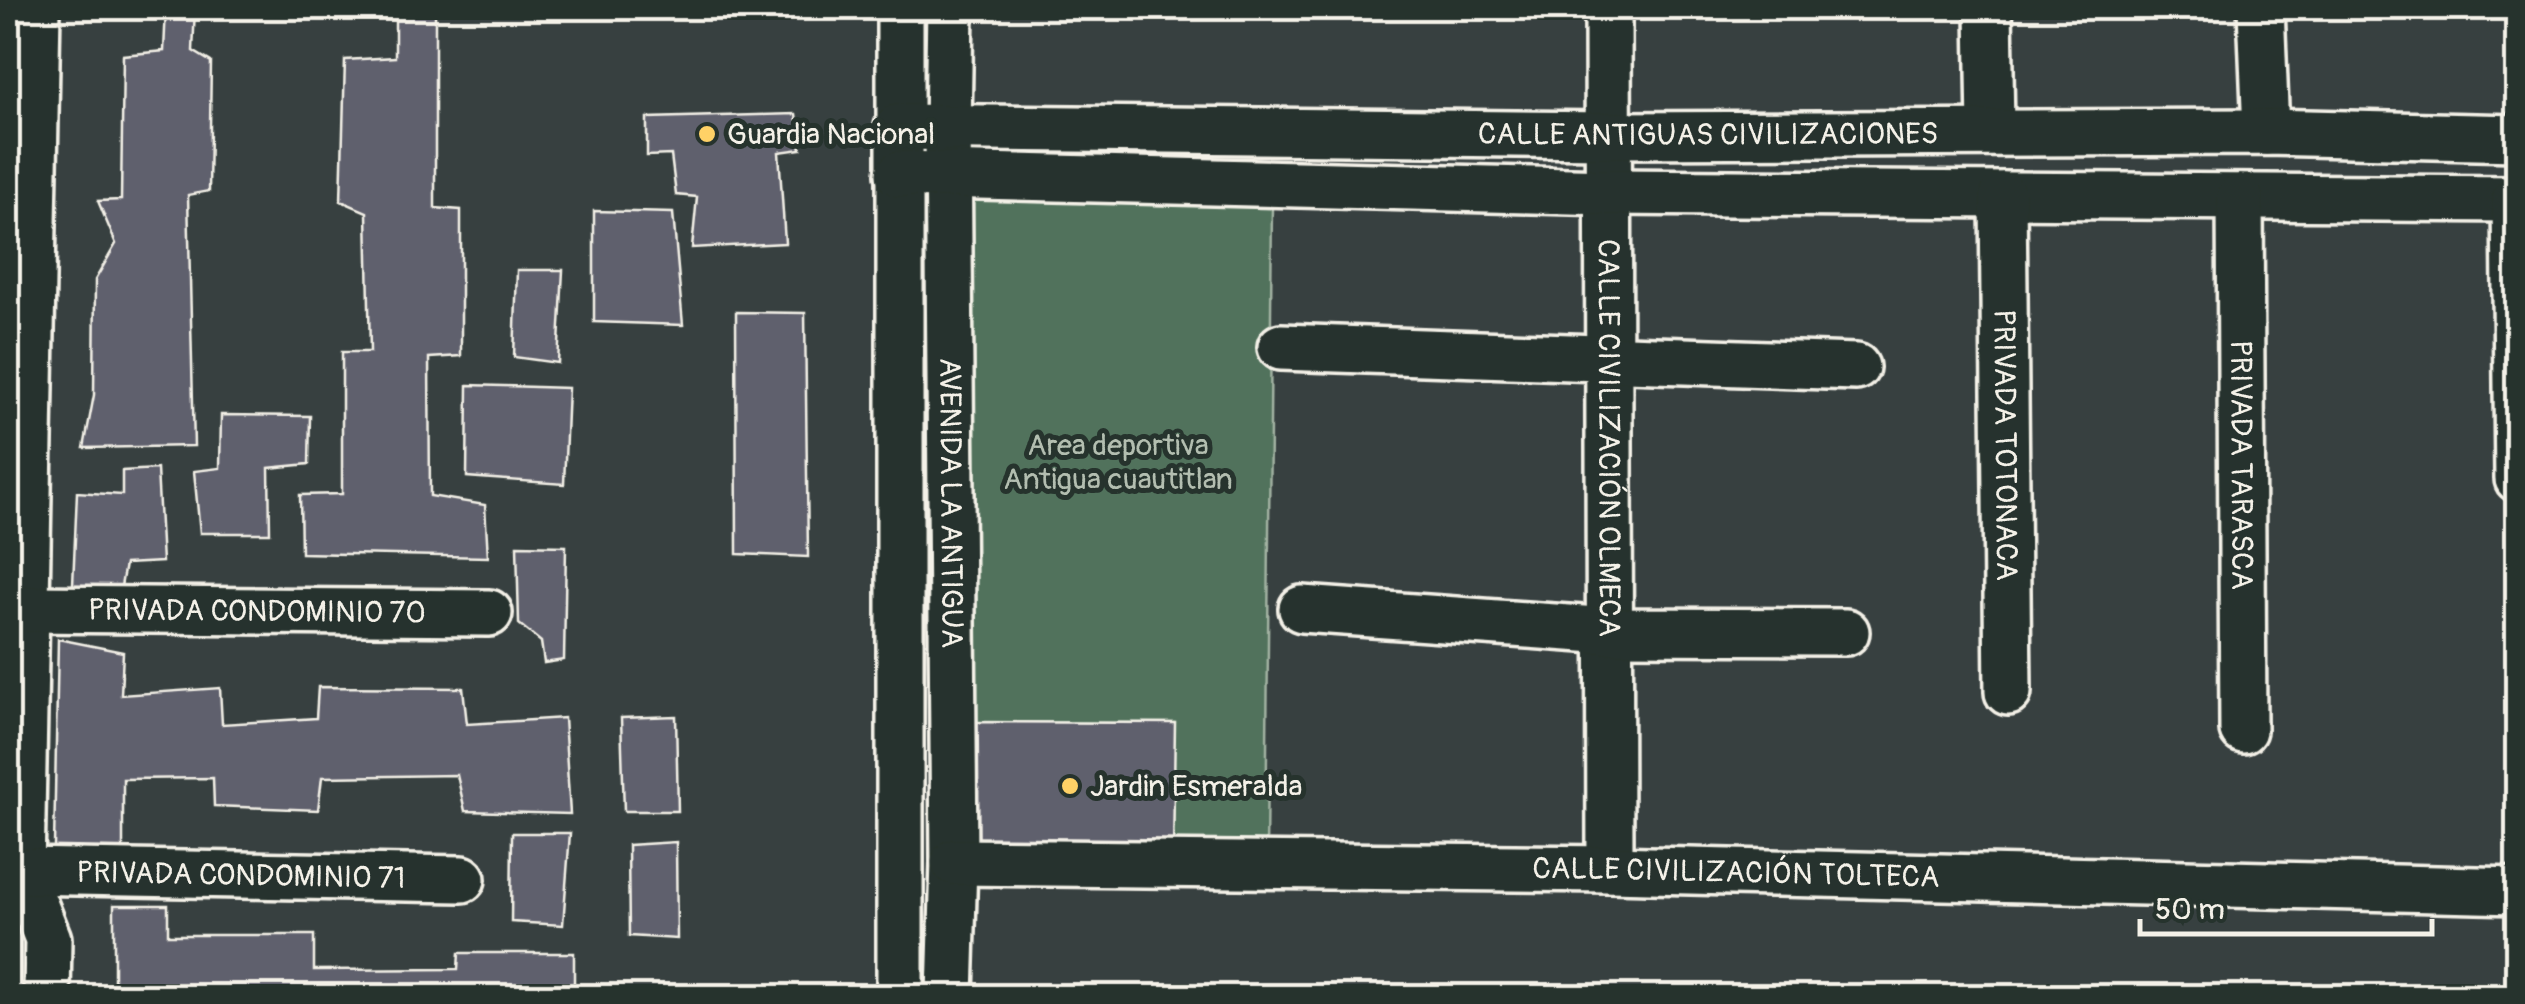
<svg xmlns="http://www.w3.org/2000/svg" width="2525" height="1004" viewBox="0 0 2525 1004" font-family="Pangolin,sans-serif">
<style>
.green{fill:#51725c;stroke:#a2b2a2;stroke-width:2.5}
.building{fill:#5f606d;stroke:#f4f1e8;stroke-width:2.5}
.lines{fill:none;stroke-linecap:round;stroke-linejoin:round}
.minor-casing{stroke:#f4f1e8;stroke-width:52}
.minor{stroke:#26332d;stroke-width:45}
.poi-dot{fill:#ffd166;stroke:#26332d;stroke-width:4}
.labels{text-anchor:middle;stroke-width:10;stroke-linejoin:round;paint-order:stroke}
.street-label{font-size:30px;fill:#f4f1e8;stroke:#26332d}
.poi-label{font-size:30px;fill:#f4f1e8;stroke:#26332d;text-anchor:start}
.park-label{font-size:30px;fill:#b3beb0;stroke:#26332d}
</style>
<rect width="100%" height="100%" fill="#374040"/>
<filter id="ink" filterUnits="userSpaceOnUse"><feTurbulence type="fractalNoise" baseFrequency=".01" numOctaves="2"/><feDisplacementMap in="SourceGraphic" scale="20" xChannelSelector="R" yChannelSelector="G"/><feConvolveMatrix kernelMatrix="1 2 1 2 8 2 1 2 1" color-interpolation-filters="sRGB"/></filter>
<g filter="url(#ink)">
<path class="green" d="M969,197l303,6 -6,655 -93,-2 1,-133 -208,-1z"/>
<path class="building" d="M166,8h29l-2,43 18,11 -2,129 -21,4 6,251 -110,2 10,-53 1,-115 21,-36 -18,-43 23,-1 2,-145 41,-4z
M317,8h118v200l26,2v146l-32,2 1,138 55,9 3,52 -187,-4 -1,-58 42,-1v-142h28l-3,-140 -26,-11 4,-141 50,-3v-40z
M796,114l5,35 -22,3 6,91 -93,5 5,-51 -21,-2 -5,-40 -24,1v-38z
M594,211l79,2 10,112 -89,-3z
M517,270h46l-5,93 -44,-6z
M736,312l69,1 3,244 -71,-3z
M468,385l100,3 -4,96 -97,-7z
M221,415l89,1 -1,48 -40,4 1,65h-70l-6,-62 26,-3z
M157,469l5,93 -37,2 -5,28 -47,-7 4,-93 45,3v-24z
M517,545l49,1 -2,114 -20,3 -3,-21 -22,-18z
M58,639l65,13 -2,43 99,-7 2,36 94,-6 2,-31 145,1 4,36 97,-6 6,96 -105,-3 -8,-36 -135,2 -4,33 -104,-4 -1,-28 -90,1v73l-69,-5z
M676,716l2,95h-54l-3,-93z
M966,722l209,1 -2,133 -206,-6z
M512,833h58l-7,92 -52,-3z
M676,842l1,97 -48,-3 -1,-91z
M114,905h54v30h146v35l144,-1 1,-16h115v43l-460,-1z"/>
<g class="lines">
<defs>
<g id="minor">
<path d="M37,8l-16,863 27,68 -1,57"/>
<path d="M900,8v988"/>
<path id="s1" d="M950,8l-2,120 6,734 -4,134"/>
<path id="s2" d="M1608,8l2,861"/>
<path d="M1989,8l2,123"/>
<path d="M2261,8l5,124"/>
<path id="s3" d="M898,127l711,8 657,-3 252,6"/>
<path d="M899,174l711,18 908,7"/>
<path id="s4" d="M2003,195l5,497"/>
<path id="s5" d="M2240,197l3,533"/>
<path d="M2515,199l3,280"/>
<path d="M1281,347l575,20"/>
<path id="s6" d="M25,609l464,4"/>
<path d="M1302,609l309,22 235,1"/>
<path id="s7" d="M954,862l656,7 908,22"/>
<path id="s8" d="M21,871l441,8"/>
</g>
</defs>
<use href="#minor" class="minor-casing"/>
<use href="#minor" class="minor"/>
</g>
</g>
<g class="poi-dot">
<circle cx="707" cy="134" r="10"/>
<circle cx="1070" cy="786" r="10"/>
</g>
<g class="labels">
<g class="street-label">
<text dy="10" stroke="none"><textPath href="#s3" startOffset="810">CALLE ANTIGUAS CIVILIZACIONES</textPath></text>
<text dy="10" stroke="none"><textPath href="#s2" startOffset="430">CALLE CIVILIZACIÓN OLMECA</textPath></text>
<text dy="10" stroke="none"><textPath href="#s4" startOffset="250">PRIVADA TOTONACA</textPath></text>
<text dy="10" stroke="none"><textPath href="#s5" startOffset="268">PRIVADA TARASCA</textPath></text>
<text dy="10" stroke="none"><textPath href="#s1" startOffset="495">AVENIDA LA ANTIGUA</textPath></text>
<text dy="10" stroke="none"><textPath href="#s6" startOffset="232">PRIVADA CONDOMINIO 70</textPath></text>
<text dy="10" stroke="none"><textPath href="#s7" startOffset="782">CALLE CIVILIZACIÓN TOLTECA</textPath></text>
<text dy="10" stroke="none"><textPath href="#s8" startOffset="220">PRIVADA CONDOMINIO 71</textPath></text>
</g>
<g class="poi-label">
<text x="727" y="144">Guardia Nacional</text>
<text x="1090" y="796">Jardin Esmeralda</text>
</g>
<g class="park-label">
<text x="1118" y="455">Area deportiva<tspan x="1118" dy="34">Antigua cuautitlan</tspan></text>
</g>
</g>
<rect width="2525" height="1004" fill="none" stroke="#26332d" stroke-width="40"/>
<rect x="20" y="20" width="2485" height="964" fill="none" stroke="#f4f1e8" stroke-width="4" filter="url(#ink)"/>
<path d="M2140 919v15h292v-15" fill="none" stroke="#f4f1e8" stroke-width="5"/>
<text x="2155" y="919" font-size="30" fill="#f4f1e8" stroke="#26332d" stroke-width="8" paint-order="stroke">50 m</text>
</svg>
